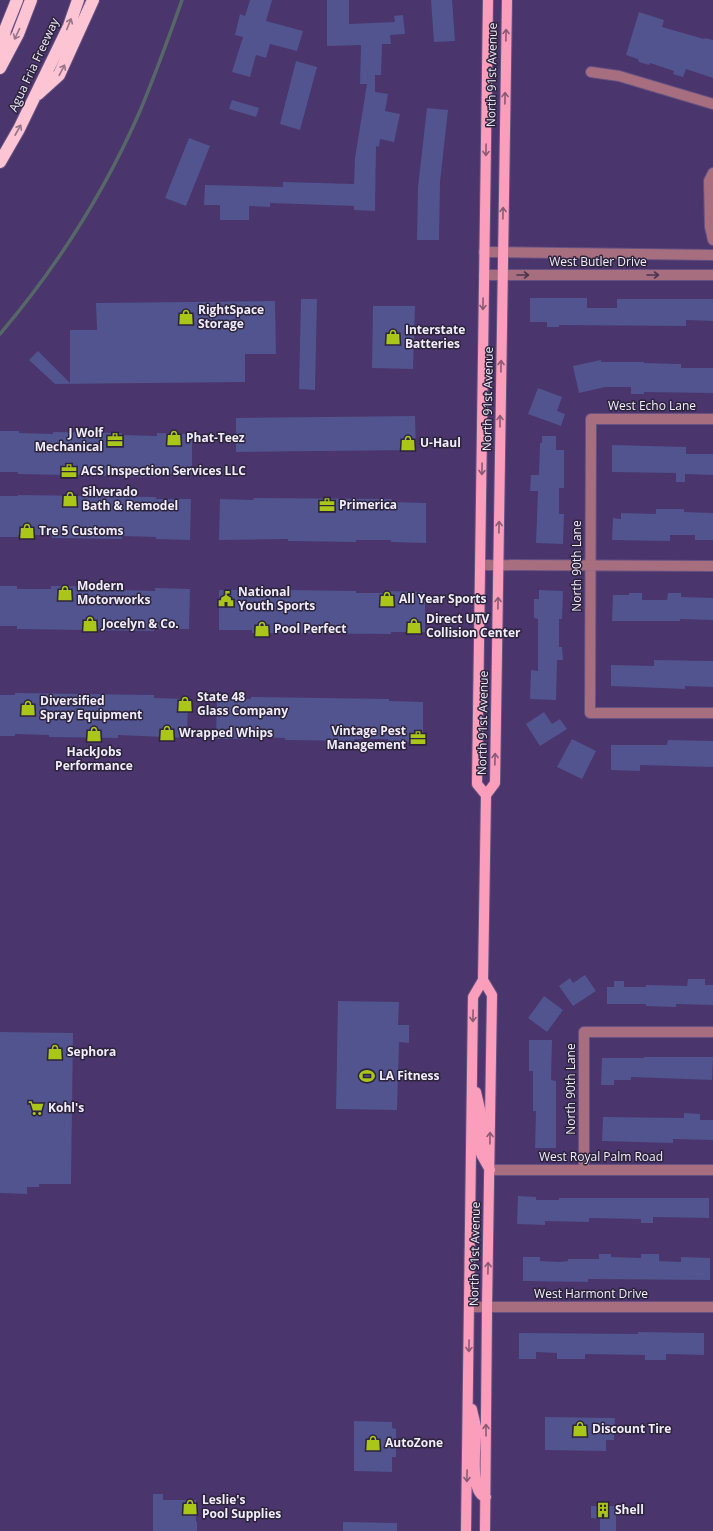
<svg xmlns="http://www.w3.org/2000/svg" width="713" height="1531" viewBox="0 0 713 1531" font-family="'Open Sans',sans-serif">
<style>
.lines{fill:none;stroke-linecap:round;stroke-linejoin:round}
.stream{stroke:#566767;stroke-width:3.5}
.building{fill:#51548e}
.minor-casing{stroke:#655283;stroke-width:12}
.major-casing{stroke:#655283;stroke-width:12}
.highway-casing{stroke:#655283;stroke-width:14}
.minor{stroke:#a76e7f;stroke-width:10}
.major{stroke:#fb9ebb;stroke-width:10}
.highway{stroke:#fdc4d4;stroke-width:12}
.oneway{stroke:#947488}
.oneway2{stroke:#895a75}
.oneway3{stroke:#4b364d}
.labels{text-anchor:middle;stroke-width:3;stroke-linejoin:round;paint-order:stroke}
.street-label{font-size:12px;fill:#f1edfa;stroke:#2c233c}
.poi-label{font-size:12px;font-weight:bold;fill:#f1edfa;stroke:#2c233c;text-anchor:start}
</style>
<rect width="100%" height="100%" fill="#4a356c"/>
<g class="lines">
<path class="stream" d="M0,334c56,-66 105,-143 140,-223 15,-36 29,-74 42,-111"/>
</g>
<path class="building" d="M250,0h22l-6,21 37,10 -6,20 -27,-7 -4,14 -10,-3 -6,22 -18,-5 11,-35 -8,-2 5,-21 5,2z
M327,0h22v24l46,-2 -1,-6 9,-1 2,19 -15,1 1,9h-9l-1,31h-6v17l13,2 -3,17 15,3 -6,28 -14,-3 -1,8 -3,-1 -1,65 -21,-1v-4l-84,-3v4l-21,-1v14h-29v-15h-16l1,-20 78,2v-5l71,2 1,-26 12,-74h-7l1,-39 -34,1z
M431,0h21l3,41 -21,1z
M639,12l25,8 -2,7 42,12 1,-1 8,2v38l-27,-9 -3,8 -10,-3 1,-3 -24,-8 -1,2 -10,-3 -1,-3 -12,-4z
M296,61l21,6 -17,63 -20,-6z
M232,100l27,8 -3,9 -27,-8z
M427,108l21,2 -8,72 -1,58h-22l1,-53z
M189,138l21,8 -24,60 -21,-8z
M530,298h57v10h30v-9h96v22l-27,-1v6l-127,-1v2h-12v-5h-17z
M301,299h16l-2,91 -16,-1z
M275,301l1,53h-31v28l-190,2 -26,-24 9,-9 32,32v-53h27l-1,-27z
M373,306h42l-2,63 -41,-1z
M601,360v2h43v1l37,1v4h32v25l-69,-1v2h-13v-7h-26l-26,6 -6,-27z
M538,388l24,9 -5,14 8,3 -4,12 -33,-12z
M415,416l1,34 -180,2v-34z
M0,431h19v2l34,1v-2l69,1v2l35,1v-3l35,1v41l-35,-1v3l-139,-3v-2h-18z
M542,436h14v14h8v38h-5v26h5l-1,30 -27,-1 2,-52h-8l1,-16h8l1,-32h2z
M612,445l74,2v7h27v21l-28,-1v8h-9v-9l-64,-1z
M18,495l138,2v2h35l-1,41 -34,-1v-2l-34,-1v3l-70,-1v-3h-34v2h-18v-41h18z
M254,498l138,1v3l34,1v40l-35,-1v-2h-35v2l-68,-1v-2l-69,1 1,-41 33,1z
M656,509h28v3l29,1v27h-18v-5h-25v6l-58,-1 1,-22 8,1v-6l35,1z
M0,586h17v3h34v-3l70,1v3l34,1v-3l35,1 -1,40h-35v2l-137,-2v-3h-17z
M219,590h33v2l35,1v-3l69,1v2h33v-2l36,1v40h-34v2l-139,-1v-3h-33z
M539,590l24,1 -1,28h-3v28h3l1,13h-6l-1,40 -26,-1 1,-29 7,1v-52l-4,-1v-19h5z
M629,593h13v7h25l1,-7h13v4l32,1v22l-33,-1v2h-68l1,-26h16z
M654,660l59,1v26l-28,-1v3l-74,-3v-21l43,1z
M15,693l139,2v3l34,1 -1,39 -69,-3v3l-69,-1v-2l-34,-1v2h-15v-41h15z
M251,697l138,2v2l34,1v40h-35v-3h-34v2l-69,-1v-2l-34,-1v2h-35l1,-40h34z
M544,712l8,12 8,-5 7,10 -27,17 -14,-22z
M572,739l24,12 -14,28 -25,-12z
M668,740l45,1v26l-73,-2v6l-29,-1v-25h56z
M585,975l11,16 -23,15 -14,-20 11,-8 3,5z
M688,979h17v6h8v20l-37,-1v3l-30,-1v-2h-39v-17h7v-6h10v6h22v-2l41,1z
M544,996l19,14 -16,22 -19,-14z
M338,1001l61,1 -1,23h11v18l-10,-1 -2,68 -61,-1z
M0,1032l73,1 -2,151h-32v3h-12v7l-27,-1z
M529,1040h23l-1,40 5,1v67h-21l1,-37h-3v-40h-4z
M644,1057h69l-1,23 -81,-3v3h-17v5h-13l1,-27h42z
M684,1113l16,1v6h13v20l-40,-1v4l-71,-2 1,-24 81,1z
M518,1196l18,1v3h23v-2h150v20l-56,-1v6h-12v-4l-52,-1v4l-44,-1v4l-28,-1z
M599,1254h12v3l30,1v-4h18v7l22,1v-5l29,1v22l-122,-1v3l-65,-1v-24h17v4l20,1 8,-1v-2h31z
M638,1332l66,1v22l-38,-1v6h-21v-5l-60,-1v5h-28v-6l-21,-1v7h-17v-26l119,1z
M545,1417l70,1 -1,22h-8v11l-61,-1z
M354,1421l38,1v6l4,1v28h-4v15l-38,-1z
M153,1494h10v6h33v22h1v9h-44z
M591,1506h25v25h-16v-12l-9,-1z
M343,1522l54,1v8h-54z"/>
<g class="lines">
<defs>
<path id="minor" d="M591,72l28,4 94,28
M713,173l-4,8 1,46 3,13
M484,252l229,3
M484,275h229
M713,419h-122l-1,294h123
M480,565l233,1
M490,1170h223
M584,1170v-138h129
M469,1307h244"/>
<path id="major" d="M486,795l-9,-11 11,-784
M483,980l9,15 -5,312 -2,224
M476,1092l4,17 1,45 9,16
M472,1409c1,6 3,12 4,18 1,14 -8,68 10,70
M466,1531l7,-534 10,-17 3,-185 9,-12 12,-783"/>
<path id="highway" d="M0,60l5,-30 12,-30
M0,68l18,-34 13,-34
M38,94l21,-19 34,-75
M0,162l19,-33 50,-103 9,-26"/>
</defs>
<use href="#minor" class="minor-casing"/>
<use href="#major" class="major-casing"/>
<use href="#highway" class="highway-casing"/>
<use href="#minor" class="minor"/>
<use href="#major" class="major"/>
<use href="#highway" class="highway"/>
</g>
<defs><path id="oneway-shaft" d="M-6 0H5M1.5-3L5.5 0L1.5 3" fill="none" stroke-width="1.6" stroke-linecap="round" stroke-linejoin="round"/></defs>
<g class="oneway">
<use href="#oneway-shaft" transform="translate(69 24) rotate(-68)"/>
<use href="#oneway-shaft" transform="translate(17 34) rotate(115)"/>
<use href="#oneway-shaft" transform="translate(62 70) rotate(-62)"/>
<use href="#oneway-shaft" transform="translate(18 130) rotate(-61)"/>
</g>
<g class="oneway2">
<use href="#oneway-shaft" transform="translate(506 35) rotate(-89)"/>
<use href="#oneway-shaft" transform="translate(505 98) rotate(-89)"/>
<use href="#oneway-shaft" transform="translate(486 150) rotate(91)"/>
<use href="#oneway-shaft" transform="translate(503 213) rotate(-89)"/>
<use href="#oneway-shaft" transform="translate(483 304) rotate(91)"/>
<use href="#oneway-shaft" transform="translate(501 366) rotate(-89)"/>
<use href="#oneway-shaft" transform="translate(500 421) rotate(-90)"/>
<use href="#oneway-shaft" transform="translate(482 469) rotate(91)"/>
<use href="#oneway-shaft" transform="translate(499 527) rotate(-89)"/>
<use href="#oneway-shaft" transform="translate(498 603) rotate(-89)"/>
<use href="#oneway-shaft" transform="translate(495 759) rotate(-89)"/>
<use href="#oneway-shaft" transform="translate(473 1016) rotate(91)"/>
<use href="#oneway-shaft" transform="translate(490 1138) rotate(-89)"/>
<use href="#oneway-shaft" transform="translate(488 1268) rotate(-89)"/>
<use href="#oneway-shaft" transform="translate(469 1346) rotate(91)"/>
<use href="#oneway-shaft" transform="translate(486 1430) rotate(-90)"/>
<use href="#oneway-shaft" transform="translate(467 1476) rotate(91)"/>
</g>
<g class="oneway3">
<use href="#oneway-shaft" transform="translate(523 275)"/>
<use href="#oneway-shaft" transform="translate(653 275)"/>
</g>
<defs>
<symbol id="shop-bare" viewBox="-9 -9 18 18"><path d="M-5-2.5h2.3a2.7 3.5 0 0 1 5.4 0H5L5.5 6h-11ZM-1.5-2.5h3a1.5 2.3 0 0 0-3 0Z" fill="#aac719" stroke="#2c233c" stroke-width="2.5" paint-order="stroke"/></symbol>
<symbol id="office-bare" viewBox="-9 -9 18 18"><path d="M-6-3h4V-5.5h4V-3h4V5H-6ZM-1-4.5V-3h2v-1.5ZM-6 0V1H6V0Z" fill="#aac719" stroke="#2c233c" stroke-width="2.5" paint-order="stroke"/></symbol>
<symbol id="civic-bare" viewBox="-9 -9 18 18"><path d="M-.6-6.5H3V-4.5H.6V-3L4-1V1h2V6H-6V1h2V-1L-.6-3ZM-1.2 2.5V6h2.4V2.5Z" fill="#aac719" stroke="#2c233c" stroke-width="2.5" paint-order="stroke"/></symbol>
<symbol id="stadium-bare" viewBox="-9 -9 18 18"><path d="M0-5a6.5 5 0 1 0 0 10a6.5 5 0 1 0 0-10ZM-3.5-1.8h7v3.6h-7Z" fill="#aac719" stroke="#2c233c" stroke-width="2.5" paint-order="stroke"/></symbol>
<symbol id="supermarket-bare" viewBox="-9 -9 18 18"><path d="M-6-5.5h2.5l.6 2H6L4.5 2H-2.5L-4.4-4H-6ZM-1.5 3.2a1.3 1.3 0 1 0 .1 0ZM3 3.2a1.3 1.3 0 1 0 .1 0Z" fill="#aac719" stroke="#2c233c" stroke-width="2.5" paint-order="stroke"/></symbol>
<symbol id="building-bare" viewBox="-9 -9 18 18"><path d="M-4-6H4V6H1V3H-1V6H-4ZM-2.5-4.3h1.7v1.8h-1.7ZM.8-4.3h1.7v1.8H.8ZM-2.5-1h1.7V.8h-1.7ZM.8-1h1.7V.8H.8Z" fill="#aac719" stroke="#2c233c" stroke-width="2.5" paint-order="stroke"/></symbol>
</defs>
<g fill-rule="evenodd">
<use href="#shop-bare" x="175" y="306" width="22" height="22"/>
<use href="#shop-bare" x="382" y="326" width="22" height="22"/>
<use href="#shop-bare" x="163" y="427" width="22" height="22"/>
<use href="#office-bare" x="104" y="429" width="22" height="22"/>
<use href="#shop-bare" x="397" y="432" width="22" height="22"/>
<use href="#office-bare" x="58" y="460" width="22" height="22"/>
<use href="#shop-bare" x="59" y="488" width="22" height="22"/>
<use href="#office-bare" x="316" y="494" width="22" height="22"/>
<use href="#shop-bare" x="16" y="520" width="22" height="22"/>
<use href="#shop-bare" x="54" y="582" width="22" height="22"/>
<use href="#civic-bare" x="215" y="588" width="22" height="22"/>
<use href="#shop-bare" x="376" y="588" width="22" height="22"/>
<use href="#shop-bare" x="79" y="613" width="22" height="22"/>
<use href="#shop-bare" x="403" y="615" width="22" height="22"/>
<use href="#shop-bare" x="251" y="618" width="22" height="22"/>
<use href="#shop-bare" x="174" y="693" width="22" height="22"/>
<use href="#shop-bare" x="17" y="697" width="22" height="22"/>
<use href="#shop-bare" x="156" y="722" width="22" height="22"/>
<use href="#shop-bare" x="83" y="723" width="22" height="22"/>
<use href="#office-bare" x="407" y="727" width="22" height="22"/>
<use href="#shop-bare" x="44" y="1041" width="22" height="22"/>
<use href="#stadium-bare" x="356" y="1065" width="22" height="22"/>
<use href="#supermarket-bare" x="25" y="1097" width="22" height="22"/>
<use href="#shop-bare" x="569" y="1418" width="22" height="22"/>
<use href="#shop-bare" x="362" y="1432" width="22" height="22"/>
<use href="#shop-bare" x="179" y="1496" width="22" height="22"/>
<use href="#building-bare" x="592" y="1499" width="22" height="22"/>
</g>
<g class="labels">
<g class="street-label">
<text transform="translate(34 65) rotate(-65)" y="4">Agua Fria Freeway</text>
<text transform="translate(492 75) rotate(-89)" y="4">North 91st Avenue</text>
<text x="598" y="266">West Butler Drive</text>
<text transform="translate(488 399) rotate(-89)" y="4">North 91st Avenue</text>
<text x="652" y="410">West Echo Lane</text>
<text transform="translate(577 566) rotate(-90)" y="4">North 90th Lane</text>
<text transform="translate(483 723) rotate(-89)" y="4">North 91st Avenue</text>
<text transform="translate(571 1089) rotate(-90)" y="4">North 90th Lane</text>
<text x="601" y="1161">West Royal Palm Road</text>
<text transform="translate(475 1254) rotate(-89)" y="4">North 91st Avenue</text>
<text x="591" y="1298">West Harmont Drive</text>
</g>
<g class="poi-label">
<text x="198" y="314">RightSpace<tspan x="198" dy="14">Storage</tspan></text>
<text x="405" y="334">Interstate<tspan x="405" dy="14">Batteries</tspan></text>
<text x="103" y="437" text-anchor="end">J Wolf<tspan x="103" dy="14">Mechanical</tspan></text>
<text x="186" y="442">Phat-Teez</text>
<text x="420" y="447">U-Haul</text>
<text x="81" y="475">ACS Inspection Services LLC</text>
<text x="82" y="496">Silverado<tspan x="82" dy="14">Bath &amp; Remodel</tspan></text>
<text x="339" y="509">Primerica</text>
<text x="39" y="535">Tre 5 Customs</text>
<text x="77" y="590">Modern<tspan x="77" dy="14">Motorworks</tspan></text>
<text x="238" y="596">National<tspan x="238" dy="14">Youth Sports</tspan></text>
<text x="399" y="603">All Year Sports</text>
<text x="426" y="623">Direct UTV<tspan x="426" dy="14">Collision Center</tspan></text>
<text x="102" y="628">Jocelyn &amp; Co.</text>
<text x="274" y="633">Pool Perfect</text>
<text x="197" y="701">State 48<tspan x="197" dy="14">Glass Company</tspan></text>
<text x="40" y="705">Diversified<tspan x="40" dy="14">Spray Equipment</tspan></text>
<text x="406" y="735" text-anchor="end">Vintage Pest<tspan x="406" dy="14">Management</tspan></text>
<text x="179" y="737">Wrapped Whips</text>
<text x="94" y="756" text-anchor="middle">HackJobs<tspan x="94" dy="14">Performance</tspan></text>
<text x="67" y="1056">Sephora</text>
<text x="379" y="1080">LA Fitness</text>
<text x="48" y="1112">Kohl's</text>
<text x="592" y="1433">Discount Tire</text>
<text x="385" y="1447">AutoZone</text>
<text x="202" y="1504">Leslie's<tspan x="202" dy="14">Pool Supplies</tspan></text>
<text x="615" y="1514">Shell</text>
</g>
</g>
</svg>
